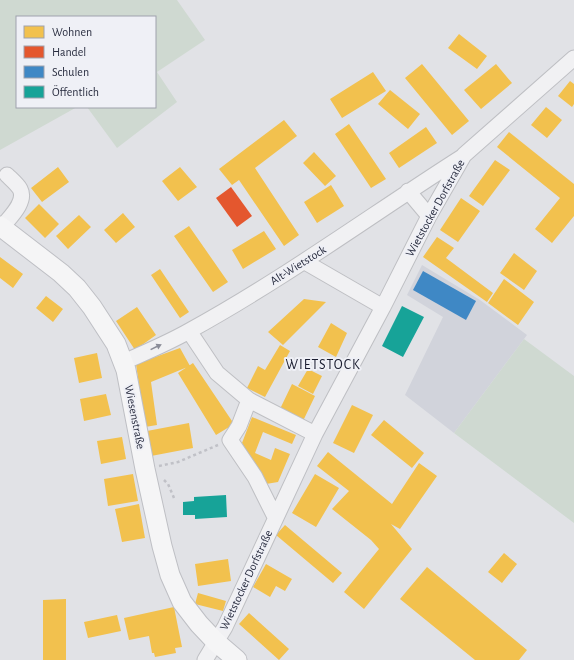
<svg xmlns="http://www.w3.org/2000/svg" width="574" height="660" viewBox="0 0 574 660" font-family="'Alegreya Sans',sans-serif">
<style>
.built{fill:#d1d3db}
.green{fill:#cfd9d1}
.homes{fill:#f2c14e}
.shops{fill:#e4572e}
.schools{fill:#3f88c5}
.public{fill:#17a398}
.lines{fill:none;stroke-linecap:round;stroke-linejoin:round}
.minor-casing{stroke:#bebfc3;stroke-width:17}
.major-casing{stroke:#bebfc4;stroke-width:21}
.path{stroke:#c0c1c7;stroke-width:2.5;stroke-dasharray:3 3;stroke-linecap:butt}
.minor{stroke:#f1f1f3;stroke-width:15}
.major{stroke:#f5f5f6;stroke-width:19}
.oneway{fill:#8c8e99}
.labels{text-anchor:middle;stroke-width:4;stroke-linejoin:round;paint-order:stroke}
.street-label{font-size:12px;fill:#282c3f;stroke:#eff0f6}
.quarter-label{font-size:14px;letter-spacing:1px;fill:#1a1d30;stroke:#eff0f6}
</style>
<rect width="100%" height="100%" fill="#e1e2e6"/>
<path class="built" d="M422,265l58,35 47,35 -73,98 -49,-38 38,-78 -36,-22z"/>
<path class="green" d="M0,0h177l28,40 -48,32 20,30 -60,46 -30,-41h68v-90h-138v90h60l-77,43z
M524,339l50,37v147l-120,-90z"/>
<path class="homes" d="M459,34l28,22 -10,13 -29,-21z
M422,64l47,57 -17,14 -47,-57z
M496,64l16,19 -31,26 -17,-19z
M373,72l13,19 -44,27 -12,-19z
M570,81l4,3v20l-2,3 -14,-11z
M390,90l30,24 -12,15 -30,-25z
M546,107l16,13 -15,18 -16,-13z
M284,120l13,16 -42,32 44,67 -15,11 -45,-66 -7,5 -13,-16z
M349,124l37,55 -15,9 -36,-54z
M426,127l11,16 -38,25 -10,-15z
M509,132l65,52v32l-22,27 -17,-14 25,-31 -63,-51z
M314,152l22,24 -11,10 -22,-23z
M495,160l15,10 -27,36 -14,-10z
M58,167l11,15 -27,20 -11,-14z
M180,167l17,20 -19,14 -16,-20z
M331,185l13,21 -27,17 -13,-21z
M461,198l19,13 -22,31 -18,-12z
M39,204l20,20 -14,14 -20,-20z
M123,213l12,14 -19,16 -12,-13z
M79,215l12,12 -23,22 -12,-13z
M189,226l39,56 -15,10 -39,-56z
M264,231l12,18 -33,20 -11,-19z
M437,237l17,11 -8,10 47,35 -6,9 -64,-45z
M514,253l23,18 -13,19 -24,-17z
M0,257l23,17 -10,14 -13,-10z
M160,269l29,43 -9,6 -29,-43z
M504,279l30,23 -16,23 -30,-22z
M46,296l17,13 -10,13 -17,-14z
M304,299l22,3 -43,43 -15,-13z
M137,307l19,28 -21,15 -19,-29z
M331,323l16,10 -11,24 -18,-10z
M280,345l10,6 -25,46 -18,-9 11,-22 7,4z
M180,348l10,18 -39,16 6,43 -12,2 -9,-63z
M97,353l5,25 -23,5 -5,-25z
M193,363l41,61 -18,11 -38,-62z
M308,369l14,7 -9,18 -15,-8z
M292,384l23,12 -12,25 -23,-12z
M106,394l5,21 -27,6 -4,-22z
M352,405l21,10 -19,38 -21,-10z
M252,417l44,18 -4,9 -29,-12 -8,21 16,7 4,-12 15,6 -12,28 -12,2 -24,-41z
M384,420l40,33 -12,15 -41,-33z
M189,423l4,25 -42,8 -4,-25z
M122,437l4,22 -25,5 -4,-23z
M328,452l64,52 27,-41 18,13 -37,53 -9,-5 21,25 -48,60 -20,-17 35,-43 -8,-9 -39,-31 17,-18 -32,-25z
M133,474l5,27 -30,5 -4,-27z
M315,474l24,14 -23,39 -24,-14z
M139,504l6,34 -23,4 -7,-33z
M285,525l57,48 -9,10 -57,-48z
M504,553l13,11 -15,19 -14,-11z
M228,559l3,22 -33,5 -3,-22z
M266,564l26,15 -7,12 -9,-5 -6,11 -17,-10z
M427,567l100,83 -8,10h-44l-75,-61z
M198,593l28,8 -3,10 -28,-7z
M66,599v61h-23v-60z
M174,607l8,40 -7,1 1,5 -21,4 -1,-4h-2l-3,-17 -20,4 -5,-22z
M249,613l40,36 -10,11 -40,-36z
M117,615l4,16 -33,7 -4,-16z"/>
<path class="shops" d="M231,187l21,29 -15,11 -21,-29z"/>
<path class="schools" d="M423,271l53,30 -10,19 -53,-30z"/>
<path class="public" d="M402,306l22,11 -21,40 -21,-11z
M226,495l1,22 -32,2v-4h-12v-13l11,-1v-4z"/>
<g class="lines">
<defs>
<path id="minor" d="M408,191l21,25
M2,227c7,-9 25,-25 18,-38 -3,-5 -9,-10 -13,-14
M305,262l78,45
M189,331l28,42 32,27 66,34
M124,362c22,-10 44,-19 65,-31 95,-52 182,-116 273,-174
M249,400l-10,26 -9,14 25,37 20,40
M205,660l20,-33 90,-193 68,-127 46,-91 35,-61 110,-97"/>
<path id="major" d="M0,226l61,47 16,15 15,19 24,37 10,26 19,99 17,77 8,29 12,27 17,22 17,18 21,18"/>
</defs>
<use href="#minor" class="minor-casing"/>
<use href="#major" class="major-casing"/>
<path class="path" d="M159,466l19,-4 40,-17
M164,480l4,4 6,14"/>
<use href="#minor" class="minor"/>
<use href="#major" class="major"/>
</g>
<defs><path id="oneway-solid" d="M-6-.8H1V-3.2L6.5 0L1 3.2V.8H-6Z"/></defs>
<use class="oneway" href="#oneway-solid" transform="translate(156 347) rotate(-26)"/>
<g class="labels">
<g class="street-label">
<text transform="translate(435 208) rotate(-61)" y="4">Wietstocker Dorfstraße</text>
<text transform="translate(298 265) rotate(-32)" y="4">Alt-Wietstock</text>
<text transform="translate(135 417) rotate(79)" y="4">Wiesenstraße</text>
<text transform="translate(246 580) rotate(-65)" y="4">Wietstocker Dorfstraße</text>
</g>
<g class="quarter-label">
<text x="323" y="369">WIETSTOCK</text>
</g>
</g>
<rect x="16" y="16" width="140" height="92" fill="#eff0f6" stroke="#9fa2ad"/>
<rect x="24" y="26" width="20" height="12" fill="#f2c14e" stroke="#9fa2ad"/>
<text x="52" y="36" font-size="12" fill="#282c3f">Wohnen</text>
<rect x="24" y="46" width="20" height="12" fill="#e4572e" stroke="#9fa2ad"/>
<text x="52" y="56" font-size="12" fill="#282c3f">Handel</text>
<rect x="24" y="66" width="20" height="12" fill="#3f88c5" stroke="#9fa2ad"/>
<text x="52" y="76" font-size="12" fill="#282c3f">Schulen</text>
<rect x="24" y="86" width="20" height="12" fill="#17a398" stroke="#9fa2ad"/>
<text x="52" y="96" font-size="12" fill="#282c3f">Öffentlich</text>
</svg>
